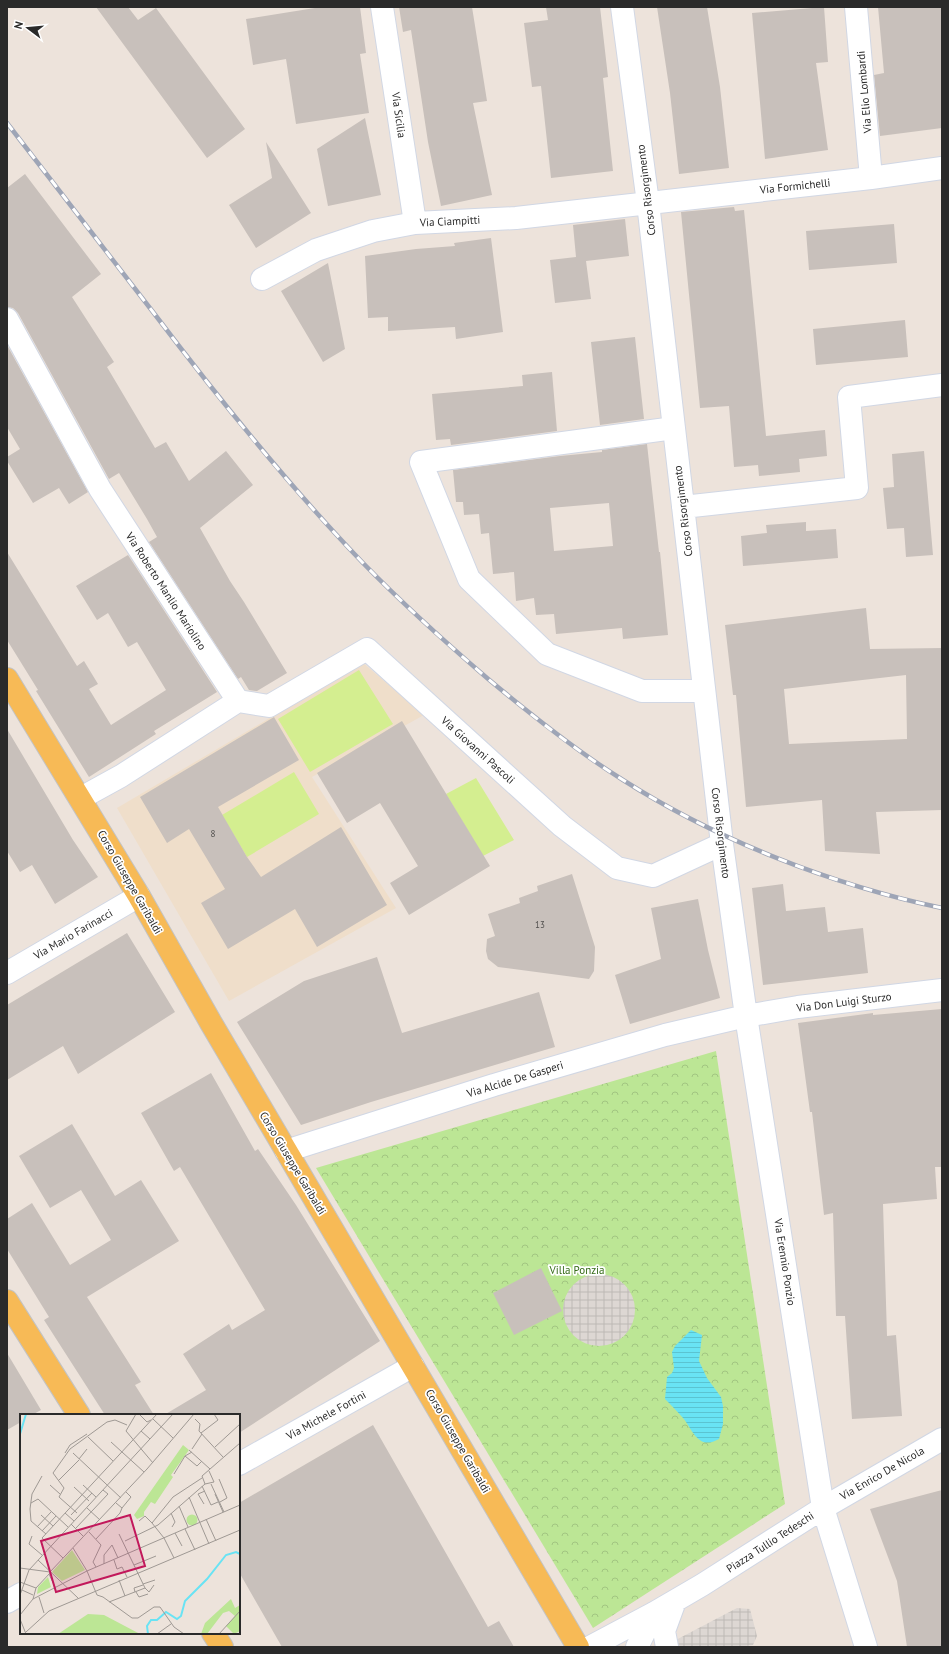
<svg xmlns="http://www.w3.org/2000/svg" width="949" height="1654" viewBox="0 0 949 1654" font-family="'PT Sans',sans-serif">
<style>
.education{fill:#efdeca}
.park{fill:url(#park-crowns)}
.pitch{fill:#d4ee90}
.plaza{fill:url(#plaza-grid)}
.water{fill:url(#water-rules)}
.building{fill:#c8c0bb;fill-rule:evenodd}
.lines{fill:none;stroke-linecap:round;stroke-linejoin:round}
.minor-casing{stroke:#d1d7e4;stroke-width:24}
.major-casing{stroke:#c3c3c3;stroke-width:24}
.minor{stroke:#fff;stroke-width:22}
.major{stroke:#f7ba56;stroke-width:22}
.rail-casing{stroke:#9ea5b6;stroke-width:4.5}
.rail{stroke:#fff;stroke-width:3;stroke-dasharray:9;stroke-linecap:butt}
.labels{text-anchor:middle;stroke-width:3.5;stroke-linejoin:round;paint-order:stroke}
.number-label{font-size:9px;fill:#52504e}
.street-label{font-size:11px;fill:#2a2a2a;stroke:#fff}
.park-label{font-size:11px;fill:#346b17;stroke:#fff}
.inset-river{fill:none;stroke:#69e3f4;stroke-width:2}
.inset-road{fill:none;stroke:#9f9994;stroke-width:1}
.view{fill:#c2185b;fill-opacity:0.15;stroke:#c2185b;stroke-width:2}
.inset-edge{fill:none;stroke:#2a2a2a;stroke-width:2}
</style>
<defs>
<pattern id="park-crowns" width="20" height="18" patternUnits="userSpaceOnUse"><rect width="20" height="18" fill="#bce695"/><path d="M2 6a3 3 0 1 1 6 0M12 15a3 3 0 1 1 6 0" fill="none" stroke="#a2c581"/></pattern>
<pattern id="plaza-grid" width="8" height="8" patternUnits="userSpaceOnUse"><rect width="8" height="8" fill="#ddd7d3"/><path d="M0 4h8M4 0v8" fill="none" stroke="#beb9b5"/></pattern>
<pattern id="water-rules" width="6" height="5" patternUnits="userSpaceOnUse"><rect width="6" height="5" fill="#69e3f4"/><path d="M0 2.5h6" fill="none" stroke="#5bc3d1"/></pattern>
</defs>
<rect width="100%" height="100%" fill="#ede3db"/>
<path class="education" d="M363,663l61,52 -112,62 84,131 -167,93 -112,-193z"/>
<path class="park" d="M716,1051l69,453 -192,124 -277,-460z"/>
<path class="pitch" d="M359,670l34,54 -83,48 -32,-53z
M294,772l25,42 -72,43 -25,-42z
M476,778l38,62 -31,16 -37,-62z"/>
<path class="plaza" d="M563 1310a36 36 0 1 1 72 0a36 36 0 1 1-72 0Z
M737,1608l13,1 7,27 -4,9 -14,2h-66l-1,-5z"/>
<path class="water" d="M691,1330l11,5 -3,26 8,17 14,19 2,9v18l-4,15c-21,12 -26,-9 -36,-21 -6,-7 -12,-13 -18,-19l2,-22 5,-4 2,-5 -2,-16 3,-6z"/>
<path class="building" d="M96,7h32l10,13 18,-12 89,121 -38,29z
M321,7h39l6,46 -6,1 9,59 -73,11 -10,-65 -33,6 -7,-46z
M399,7h73l15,94 -14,2 19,92 -51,11 -13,-64 -17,-112 -8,2z
M546,7h54l8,70 -5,1 10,93 -62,7 -10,-92 -9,1 -8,-64 24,-3z
M657,7h50l13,80 9,81 -50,6 -9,-81z
M824,7l4,55 -12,1 12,87 -63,9 -13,-146z
M878,7h64v121l-62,8 -6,-61 10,-2z
M365,118l16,77 -53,11 -11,-57z
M266,142l45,71 -55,35 -27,-43 43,-27z
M25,174l76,100 -29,23 42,65 -7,5 48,81 11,-6 23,39 37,-30 27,34 -53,43 30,53 14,21 43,71 -30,18 -8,-1 -8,-13 -3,2 -89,-137 8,-5 -10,-18 -28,-46 -10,6 -91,-166 -5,-5 -6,-1v-119z
M734,207l1,4 9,-1 22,226 59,-6 2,26 -28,3 1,13 -41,4 -1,-11 -24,2 -5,-61 -29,2 -19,-196z
M625,219l4,37 -43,5 5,38 -36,4 -5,-43 26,-3 -3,-32z
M894,224l3,39 -88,7 -3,-39z
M491,238l12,94 -47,7 -1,-12 -67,4v-14l-20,1 -3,-62 51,-7 39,-3 -1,-3z
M328,263l17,86 -22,13 -42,-71z
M905,320l3,37 -92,8 -3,-36z
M635,337l9,82 -44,6 -9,-83z
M7,345l81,147 -19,12 -10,-16 -26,15 -26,-42v-4l13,-8 -13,-22z
M552,372l5,59 -106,14 -1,-6 -14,1 -4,-46 91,-8 -1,-11z
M647,444l12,108h1l8,83 -45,4 -1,-11 -66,6 -2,-20 -18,1 -2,-17 -18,3 -2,-29 -21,2 -4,-41 -8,1 -2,-20 -15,1 -1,-13h-7l-3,-32 107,-14 42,-4v-2zM609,503l4,43 -59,5 -4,-43z
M924,451l9,104 -27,2 -2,-29 -17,1 -4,-41 11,-1 -2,-33z
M806,522v9l30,-2 2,29 -95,8 -2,-30 26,-3 -1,-8z
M7,552l70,114 7,-5 14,23 -9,5 22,36 55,-35 -29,-48 -9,5 -20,-34 -11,7 -21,-34 52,-31 89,137 -63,39 2,3 -67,43 -53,-86 2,-1 -31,-50z
M866,608l4,41 72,-1v162l-66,2 4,42 -55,-3 -3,-51 -76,7 -10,-112h-3l-8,-70zM906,675l1,64 -118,5 -5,-55z
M274,717l25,43 -81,47 29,50 14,20 80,-50 46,78 -70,42 -22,-38 -67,40 -27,-46 24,-14 -36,-60 -22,14 -27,-46z
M402,721l88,145 -81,49 -19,-32 28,-17 -38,-63 -33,20 -30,-50z
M7,729l66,111 25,37 -43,27 -23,-39 -12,7 -13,-21z
M572,874l23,73 -1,24 -5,8 -91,-12 -10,-8 -2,-8 1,-12 8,-3 -7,-22 32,-11 -1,-5 19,-7 -1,-5z
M783,884l3,27 39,-4 3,25 35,-4 5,45 -105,12 -11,-97z
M698,899l10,51 12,48 -90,26 -15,-49 46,-16 -10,-51z
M127,933l48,79 -97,62 -15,-28 -56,34v-75z
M377,957l25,76 137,-41 16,55 -184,55 -70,23 -64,-103 67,-41z
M942,1009v158h-7l2,32 -54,5 4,132 9,-1 6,81 -50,3 -7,-103h-9l-3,-103 -9,2 -12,-103h-2l-12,-89 75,-10v2z
M211,1073l44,78 3,-2 38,56 84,136 -141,92v-18h-75l42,-25 -23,-36 46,-30 3,6 33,-20 -85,-143 -6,4 -33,-58z
M72,1124l43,72 26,-16 38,61 -92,56 54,85 -6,3 19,30h-49l-61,-95 5,-3 -42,-68v-30l25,-16 38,62 41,-25 -30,-50 -31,18 -31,-52z
M541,1268l21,43 -48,24 -21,-42z
M7,1353l34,57 -9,5h-11v7l-14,8z
M373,1425l115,202 11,-6 15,26h-232l-43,-75v-69z
M942,1490v157h-35l-10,-66 -27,-72z"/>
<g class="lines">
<defs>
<path id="minor" d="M382,7l33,216
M622,7l26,196 74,641 24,172 77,492 43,139
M856,7l15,171
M262,279l54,-29 57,-19 42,-8 101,-5 355,-40 71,-10
M7,319l93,170 138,212
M674,428l-253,34 48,117 78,75 95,37h62
M683,507l174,-19 -8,-91 93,-12
M238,701l31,5 98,-57 195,177 55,42 36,8 69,-32
M81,798l40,-22 117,-75
M7,973l132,-77
M286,1151l208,-66 171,-50 81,-19 52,-9 144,-17
M239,1464l174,-98
M7,1602l14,-8
M590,1647l64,-34 48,-28 121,-77 119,-69
M637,1647l17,-34
M667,1647l-3,-16 11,-30"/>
<path id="major" d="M7,679l132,217 72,127 367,624
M7,1301l72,114
M213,1633l9,14"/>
</defs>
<use href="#minor" class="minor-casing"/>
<use href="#major" class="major-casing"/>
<use href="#minor" class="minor"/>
<use href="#major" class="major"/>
<defs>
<path id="rail" d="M7,123c49,63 97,126 146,189 66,87 134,172 210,251 39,40 81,78 124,115 43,36 88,72 136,102 94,60 209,105 319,128"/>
</defs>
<use href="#rail" class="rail-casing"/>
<use href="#rail" class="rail"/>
</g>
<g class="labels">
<g class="number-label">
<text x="213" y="837">8</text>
<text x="540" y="928">13</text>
</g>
<g class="street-label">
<text transform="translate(864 92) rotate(-95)" y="4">Via Elio Lombardi</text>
<text transform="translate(399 115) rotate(82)" y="4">Via Sicilia</text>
<text transform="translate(795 186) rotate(-6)" y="4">Via Formichelli</text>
<text transform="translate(646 190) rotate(-97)" y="4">Corso Risorgimento</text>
<text transform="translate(450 221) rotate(-3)" y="4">Via Ciampitti</text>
<text transform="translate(683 511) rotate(-97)" y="4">Corso Risorgimento</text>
<text transform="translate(166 591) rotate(57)" y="4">Via Roberto Manlio Mariolino</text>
<text transform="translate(478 750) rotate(42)" y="4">Via Giovanni Pascoli</text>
<text transform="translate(721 833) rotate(83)" y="4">Corso Risorgimento</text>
<text transform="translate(130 882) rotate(60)" y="4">Corso Giuseppe Garibaldi</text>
<text transform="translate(73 934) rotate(-30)" y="4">Via Mario Farinacci</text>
<text transform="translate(844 1002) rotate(-7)" y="4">Via Don Luigi Sturzo</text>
<text transform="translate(515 1079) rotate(-17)" y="4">Via Alcide De Gasperi</text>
<text transform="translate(293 1163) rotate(59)" y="4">Corso Giuseppe Garibaldi</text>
<text transform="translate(785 1262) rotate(81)" y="4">Via Erennio Ponzio</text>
<text transform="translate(326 1415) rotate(-29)" y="4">Via Michele Fortini</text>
<text transform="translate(458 1441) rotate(60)" y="4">Corso Giuseppe Garibaldi</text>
<text transform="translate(882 1473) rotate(-30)" y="4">Via Enrico De Nicola</text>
<text transform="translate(770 1542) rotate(-33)" y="4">Piazza Tullio Tedeschi</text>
</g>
<g class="park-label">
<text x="577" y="1274">Villa Ponzia</text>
</g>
</g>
<g transform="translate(20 1414)">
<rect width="220" height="220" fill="#ede3db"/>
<path d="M211,185l4,9 5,-3v26l-6,3 -8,-8 9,-10 -6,-5 -6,2 -16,21h-6l4,-11zM68,200l16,1 36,19h-82z" fill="#bce695"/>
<path d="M163,31l6,5 -18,25 2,2 -18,27 -4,-2 -7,10v4l-7,3 -3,-4zM166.5 106a5.5 5.5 0 1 1 11 0a5.5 5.5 0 1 1-11 0ZM52,136l13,20 -23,11 -10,-9zM28,163l3,10 -14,7 1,-7z" fill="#bce695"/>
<path class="inset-river" d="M0,20l6,-20M128,220l-1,-8 4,-6h6l9,-8 11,7 4,-3 4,-15 22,-22 19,-24 10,-3 4,2"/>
<path class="inset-road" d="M116,0l-10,17 27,32M119,0l8,8 4,-2M133,5l20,19M175,5l5,5 -1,7 24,26M121,17l9,8M181,19l17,-13 -4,-6M68,23l25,24M91,28l33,30M195,33l25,-23M172,35l10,-15M169,36l21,19M45,39l5,-8 17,-11M53,39l48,45M165,42l12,10 5,-5M59,45l8,-10M154,60l11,-18 7,-4M22,62l-10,18 -2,15 1,12 15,13M199,65l8,19 -7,4M39,66l20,-20M185,70l-3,-8 38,-33M185,70l9,-2 -5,-11M191,70l13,28M30,71l10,9M63,71l13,12M182,72l9,19 7,-3M54,73l15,14M195,80l8,18M169,83l20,47M11,89l7,-4 30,28M96,89l6,5 9,-11 -5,-5M184,90l-6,-10 7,-3M159,92l9,21M67,94l13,12M45,99l9,8M57,99l-18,-16 5,-9 -11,-15 17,-24 37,-27 8,-2 12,5M151,99l4,9 -3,5M21,101l12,11M51,101l21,-22M186,105l10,22M119,107l6,-5 7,7 12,15 10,20M132,109l21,-26 29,-19M51,110l12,12M17,113l14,-15M56,114l32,-34 -5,-4M165,115l10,21M22,117l14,-15M69,118l12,13 -8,17 3,5M155,119l7,13M12,122l-3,8 13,11M76,125l24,-26 2,-5M105,127l33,-16 47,-41M53,134l14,23 10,24 6,2 29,21h6l16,-11h6l14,20 10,7M43,144l-21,-20 115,-124M18,146l40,38M94,146l3,9 5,-2 5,10M84,150v-9l8,-10 6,13M114,151l22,-9M0,154l30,4 97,-103 47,-55M9,156l144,-156M29,160l6,13M99,166l6,16M0,168l16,6M123,170l12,-4M125,174l4,4 5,-7M2,176l11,5M115,178l-1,-4 9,-3M116,178l3,5 9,-3M0,181l9,-25M19,183l5,16M13,185l54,-28 153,-66M13,185l3,-11 14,-15M89,188l36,-14 -26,-54M0,201l13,-16M0,205l6,15M6,218l23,-21 191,-81M137,220l14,-10M199,220l21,-23"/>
<path class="view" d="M110,101l15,51 -89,26 -15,-51z"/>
<rect width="220" height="220" class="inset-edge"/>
</g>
<rect width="949" height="1654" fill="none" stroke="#2a2a2a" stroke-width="16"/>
<g transform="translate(28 28) rotate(286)" stroke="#ffffff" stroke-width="3" paint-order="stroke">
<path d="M0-3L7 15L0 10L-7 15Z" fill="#2a2a2a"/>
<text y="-6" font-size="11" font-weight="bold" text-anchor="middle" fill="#2a2a2a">N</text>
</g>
</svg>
